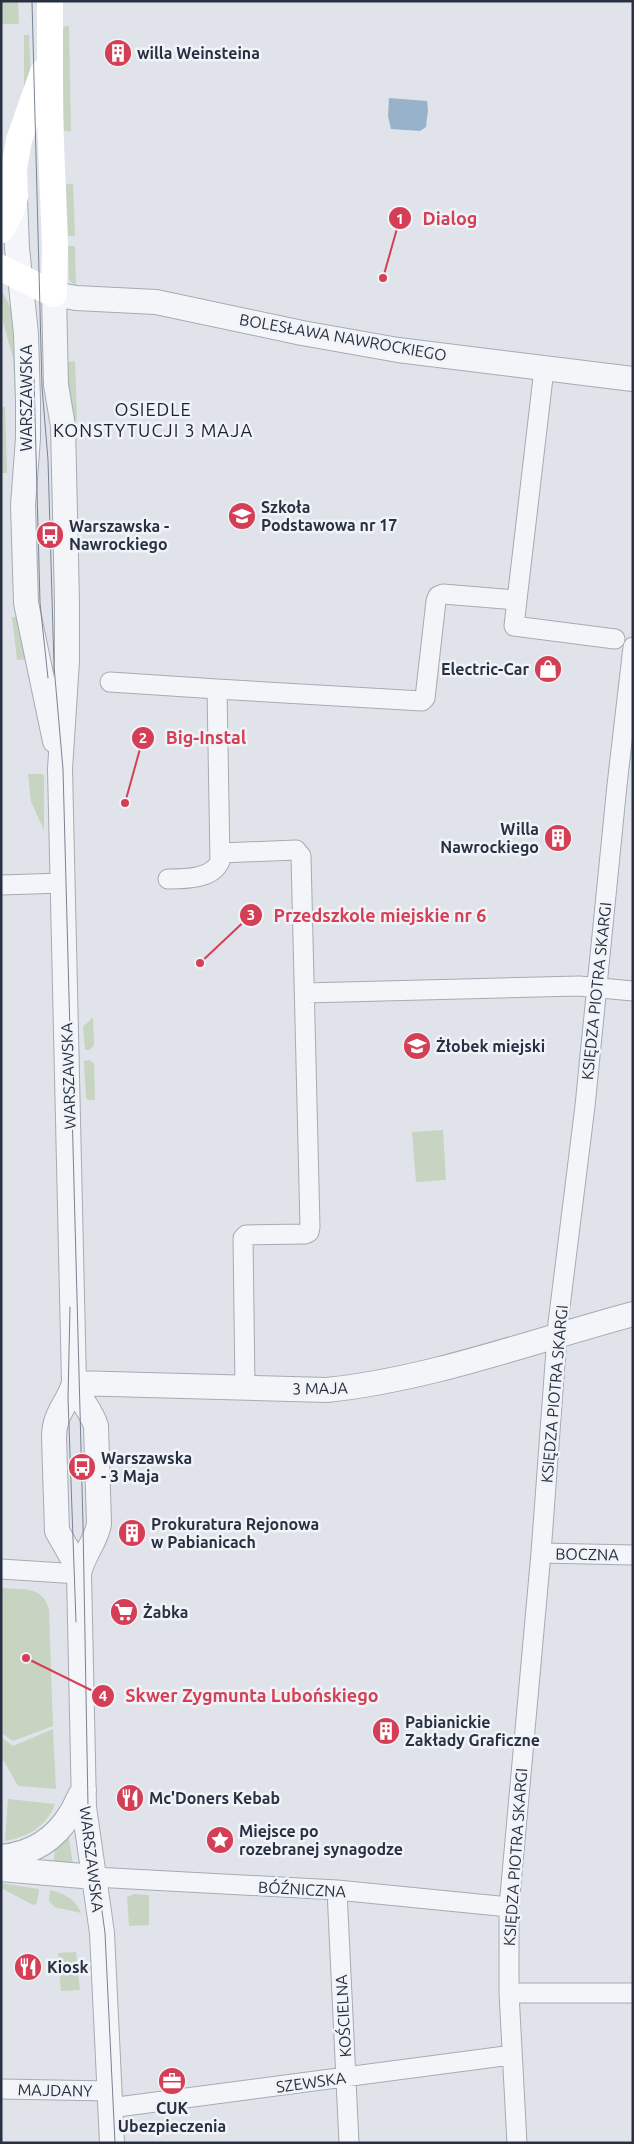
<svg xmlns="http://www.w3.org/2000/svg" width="634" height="2144" viewBox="0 0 634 2144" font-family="Ubuntu,sans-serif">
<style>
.green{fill:#c6d4c1}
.water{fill:#99b2cc}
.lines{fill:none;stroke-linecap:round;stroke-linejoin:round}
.minor-casing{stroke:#a5abb4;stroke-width:21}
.tertiary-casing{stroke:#a5abb4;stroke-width:26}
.minor{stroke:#f3f5f8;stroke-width:19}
.tertiary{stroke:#f3f5f8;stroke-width:24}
.secondary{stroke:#fff;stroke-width:26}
.tram{stroke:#788394;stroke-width:1}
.labels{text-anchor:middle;stroke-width:5;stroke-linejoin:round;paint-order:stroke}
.poi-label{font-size:16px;font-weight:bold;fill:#283142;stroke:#f0f3f7;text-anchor:start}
.street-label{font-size:16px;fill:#283142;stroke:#f0f3f7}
.neighbourhood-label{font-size:18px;letter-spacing:1px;fill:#1a2233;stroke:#f0f3f7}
.leader{fill:none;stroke:#d53f56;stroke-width:2}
.callout-dot{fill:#d53f56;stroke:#f0f3f7;stroke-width:2}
.mark-label{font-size:15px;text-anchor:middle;font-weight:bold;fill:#fff}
.callout-label{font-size:18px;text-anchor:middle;font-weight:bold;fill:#d53f56;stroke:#f0f3f7;stroke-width:5;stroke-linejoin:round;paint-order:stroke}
</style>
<rect width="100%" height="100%" fill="#e0e4ea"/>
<path class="green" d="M2,1h16l1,23h-17z
M65,26h4l2,105h-7l-2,-102z
M24,35h5l2,49 -7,24z
M66,184h7l2,52h-7z
M68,246h7l1,41 -7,-7z
M1,291c22,29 17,70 17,104l-3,1 -2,-38 -12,-43z
M75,361l2,59h-6l-2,-2 -2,-53 2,-3z
M1,406l4,1 2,66h-6z
M12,617h7l10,42 -12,1z
M28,774h14l2,2v54l-13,-28z
M93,1017l1,28 -5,5h-4l-2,-23z
M90,1060l4,4 1,36h-7l-2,-2 -2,-37z
M443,1130l3,50 -30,2 -4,-50z
M1,1588c21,2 42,-3 48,22l4,116 -40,15 -12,-8z
M53,1729l3,60 -38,-3 -14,-25 -3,1v-25l12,9z
M8,1799l47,5c-9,23 -27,33 -50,37z
M68,1833l5,31 -20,-2 2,-9 -4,-5z
M1,1883l38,6 -2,14 -4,2 -32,-17z
M50,1890c14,3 26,9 31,23l-27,-6 -5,-6z
M134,1894l15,1v30l-20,1 -2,-29z
M76,1952l4,38 -19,1 -3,-38z"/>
<path class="water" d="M389,98l38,3 1,9 -2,17 -6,4 -29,-2 -3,-13z"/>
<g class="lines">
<defs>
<path id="minor" d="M517,600l27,-231
M110,682l107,7 3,172c-7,18 -35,18 -52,18
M217,689l205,12 3,-3 11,-97 2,-5 5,-2 74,6 -3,26 101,13
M221,853l75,-3 5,6 9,371 -1,5 -4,2 -59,1 -3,3 2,149
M1,885l62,-2
M305,993l274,-7 54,5
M541,1553l92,2
M1,1569l78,5
M94,1877l243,13 172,17
M337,1890l12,253
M509,1993h124
M1,2089l108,2
M110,2108l402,-53
M517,2143l-8,-150v-86l32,-354 17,-230 27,-217 32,-321 16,-138"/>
<path id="tertiary" d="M15,198l2,50 9,86 2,67v37l-5,67 3,98 29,138
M74,1383l253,7c104,-11 205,-49 306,-76
M74,1383c-6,21 -20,30 -20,54l3,94 16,28 6,15
M1,1857c31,-3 54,-17 70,-44 5,-7 7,-17 13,-23
M1,1869l93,8
M112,2143l-10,-210 -18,-126 -5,-233c3,-18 17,-32 20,-50l-3,-98c-5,-16 -17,-27 -22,-43l-14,-614 7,-108v-59l-4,-176 -7,-41 -2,-91 22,4 80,4 146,31 96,17 235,29"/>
</defs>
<use href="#minor" class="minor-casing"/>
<use href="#tertiary" class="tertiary-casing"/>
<use href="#minor" class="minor"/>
<use href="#tertiary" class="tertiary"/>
<path class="secondary" d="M1,230l9,-16 5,-17 -1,-28 5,-29 24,-68
M1,268l53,26 1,-47 -5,-130v-116"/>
<path class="tram" d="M32,1l10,386 6,73 6,206 9,103 20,755 5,283 17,126 10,210
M34,378l6,225 8,75
M70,1307l-2,91 8,224"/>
</g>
<defs>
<symbol id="building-disc" viewBox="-11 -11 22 22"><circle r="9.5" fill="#d53f56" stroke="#f0f3f7"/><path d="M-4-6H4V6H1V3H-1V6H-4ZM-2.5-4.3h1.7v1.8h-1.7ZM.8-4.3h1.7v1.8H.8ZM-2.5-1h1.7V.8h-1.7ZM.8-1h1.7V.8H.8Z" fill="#fff"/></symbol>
<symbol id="school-disc" viewBox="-11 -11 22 22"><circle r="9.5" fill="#d53f56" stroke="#f0f3f7"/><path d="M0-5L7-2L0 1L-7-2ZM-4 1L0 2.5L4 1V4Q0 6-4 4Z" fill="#fff"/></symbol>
<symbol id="bus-disc" viewBox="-11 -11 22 22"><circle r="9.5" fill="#d53f56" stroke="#f0f3f7"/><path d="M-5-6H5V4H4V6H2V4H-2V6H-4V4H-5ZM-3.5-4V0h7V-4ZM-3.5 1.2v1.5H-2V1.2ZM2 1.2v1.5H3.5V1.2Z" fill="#fff"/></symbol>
<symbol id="shop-disc" viewBox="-11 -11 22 22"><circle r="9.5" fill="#d53f56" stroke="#f0f3f7"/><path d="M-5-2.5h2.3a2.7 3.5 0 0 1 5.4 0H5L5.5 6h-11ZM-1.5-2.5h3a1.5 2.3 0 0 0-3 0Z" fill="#fff"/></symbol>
<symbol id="supermarket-disc" viewBox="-11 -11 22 22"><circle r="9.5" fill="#d53f56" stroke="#f0f3f7"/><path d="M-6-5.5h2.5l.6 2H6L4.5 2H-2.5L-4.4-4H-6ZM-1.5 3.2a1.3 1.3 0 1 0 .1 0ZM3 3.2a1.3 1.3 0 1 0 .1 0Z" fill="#fff"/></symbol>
<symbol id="restaurant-disc" viewBox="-11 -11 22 22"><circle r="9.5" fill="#d53f56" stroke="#f0f3f7"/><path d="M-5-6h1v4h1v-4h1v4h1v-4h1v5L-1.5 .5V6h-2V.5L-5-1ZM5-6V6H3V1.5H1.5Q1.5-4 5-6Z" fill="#fff"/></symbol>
<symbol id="sight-disc" viewBox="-11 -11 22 22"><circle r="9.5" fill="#d53f56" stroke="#f0f3f7"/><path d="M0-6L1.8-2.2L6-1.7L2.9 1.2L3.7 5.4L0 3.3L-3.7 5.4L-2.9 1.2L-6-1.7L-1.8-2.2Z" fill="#fff"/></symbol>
<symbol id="office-disc" viewBox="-11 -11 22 22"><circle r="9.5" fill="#d53f56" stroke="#f0f3f7"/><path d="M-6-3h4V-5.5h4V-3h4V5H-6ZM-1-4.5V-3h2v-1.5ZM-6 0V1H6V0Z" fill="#fff"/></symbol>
</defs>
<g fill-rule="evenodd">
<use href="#building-disc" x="102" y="37" width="32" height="32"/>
<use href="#school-disc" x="226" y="500" width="32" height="32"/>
<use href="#bus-disc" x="34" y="519" width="32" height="32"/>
<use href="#shop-disc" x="532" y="653" width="32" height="32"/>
<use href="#building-disc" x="542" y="822" width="32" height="32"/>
<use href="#school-disc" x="401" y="1030" width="32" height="32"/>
<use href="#bus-disc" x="66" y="1451" width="32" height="32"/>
<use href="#building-disc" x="116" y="1517" width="32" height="32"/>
<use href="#supermarket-disc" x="108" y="1596" width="32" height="32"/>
<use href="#building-disc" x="370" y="1715" width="32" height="32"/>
<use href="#restaurant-disc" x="114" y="1782" width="32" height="32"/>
<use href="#sight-disc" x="204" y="1824" width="32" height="32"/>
<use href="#restaurant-disc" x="12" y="1951" width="32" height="32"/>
<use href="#office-disc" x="156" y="2065" width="32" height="32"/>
</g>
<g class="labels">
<g class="poi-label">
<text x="137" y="59">willa Weinsteina</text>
<text x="261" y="513">Szkoła<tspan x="261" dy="18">Podstawowa nr 17</tspan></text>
<text x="69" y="532">Warszawska -<tspan x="69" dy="18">Nawrockiego</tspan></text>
<text x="529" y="675" text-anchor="end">Electric-Car</text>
<text x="539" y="835" text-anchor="end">Willa<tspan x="539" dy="18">Nawrockiego</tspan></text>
<text x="436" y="1052">Żłobek miejski</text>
<text x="101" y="1464">Warszawska<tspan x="101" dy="18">- 3 Maja</tspan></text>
<text x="151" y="1530">Prokuratura Rejonowa<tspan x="151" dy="18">w Pabianicach</tspan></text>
<text x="143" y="1618">Żabka</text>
<text x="405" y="1728">Pabianickie<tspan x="405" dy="18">Zakłady Graficzne</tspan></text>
<text x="149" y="1804">Mc'Doners Kebab</text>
<text x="239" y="1837">Miejsce po<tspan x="239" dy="18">rozebranej synagodze</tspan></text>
<text x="47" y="1973">Kiosk</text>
<text x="172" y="2114" text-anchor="middle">CUK<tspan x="172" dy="18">Ubezpieczenia</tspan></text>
</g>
<g class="street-label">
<text transform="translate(343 337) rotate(10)" y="6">BOLESŁAWA NAWROCKIEGO</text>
<text transform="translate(26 398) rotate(-90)" y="6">WARSZAWSKA</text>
<text transform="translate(596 991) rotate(-84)" y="6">KSIĘDZA PIOTRA SKARGI</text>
<text transform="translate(68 1076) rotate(-92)" y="6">WARSZAWSKA</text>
<text transform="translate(320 1388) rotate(-1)" y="6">3 MAJA</text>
<text transform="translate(554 1394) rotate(-85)" y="6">KSIĘDZA PIOTRA SKARGI</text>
<text transform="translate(587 1554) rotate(1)" y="6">BOCZNA</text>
<text transform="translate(515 1857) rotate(-86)" y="6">KSIĘDZA PIOTRA SKARGI</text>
<text transform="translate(92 1859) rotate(83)" y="6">WARSZAWSKA</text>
<text transform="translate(302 1889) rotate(3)" y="6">BÓŹNICZNA</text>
<text transform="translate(343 2016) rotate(-93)" y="6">KOŚCIELNA</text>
<text transform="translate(311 2082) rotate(-8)" y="6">SZEWSKA</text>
<text transform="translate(55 2090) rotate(1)" y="6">MAJDANY</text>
</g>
<g class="neighbourhood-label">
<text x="153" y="416">OSIEDLE<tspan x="153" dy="21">KONSTYTUCJI 3 MAJA</tspan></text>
</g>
</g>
<path class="leader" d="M383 278L400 218M125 803L143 738M200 963L251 915M26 1658L103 1696"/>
<g class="callout-dot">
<circle cx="383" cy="278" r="5"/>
<circle cx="125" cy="803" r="5"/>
<circle cx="200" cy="963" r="5"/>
<circle cx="26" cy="1658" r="5"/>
<circle cx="400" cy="218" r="12"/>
<circle cx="143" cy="738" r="12"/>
<circle cx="251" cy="915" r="12"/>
<circle cx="103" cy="1696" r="12"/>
</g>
<g class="mark-label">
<text x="400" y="224">1</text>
<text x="143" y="743">2</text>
<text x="251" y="920">3</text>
<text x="103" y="1701">4</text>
</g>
<g class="callout-label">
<text x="450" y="225">Dialog</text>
<text x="206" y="744">Big-Instal</text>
<text x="380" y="922">Przedszkole miejskie nr 6</text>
<text x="252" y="1702">Skwer Zygmunta Lubońskiego</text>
</g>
<rect width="634" height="2144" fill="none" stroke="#283142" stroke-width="5"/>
</svg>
